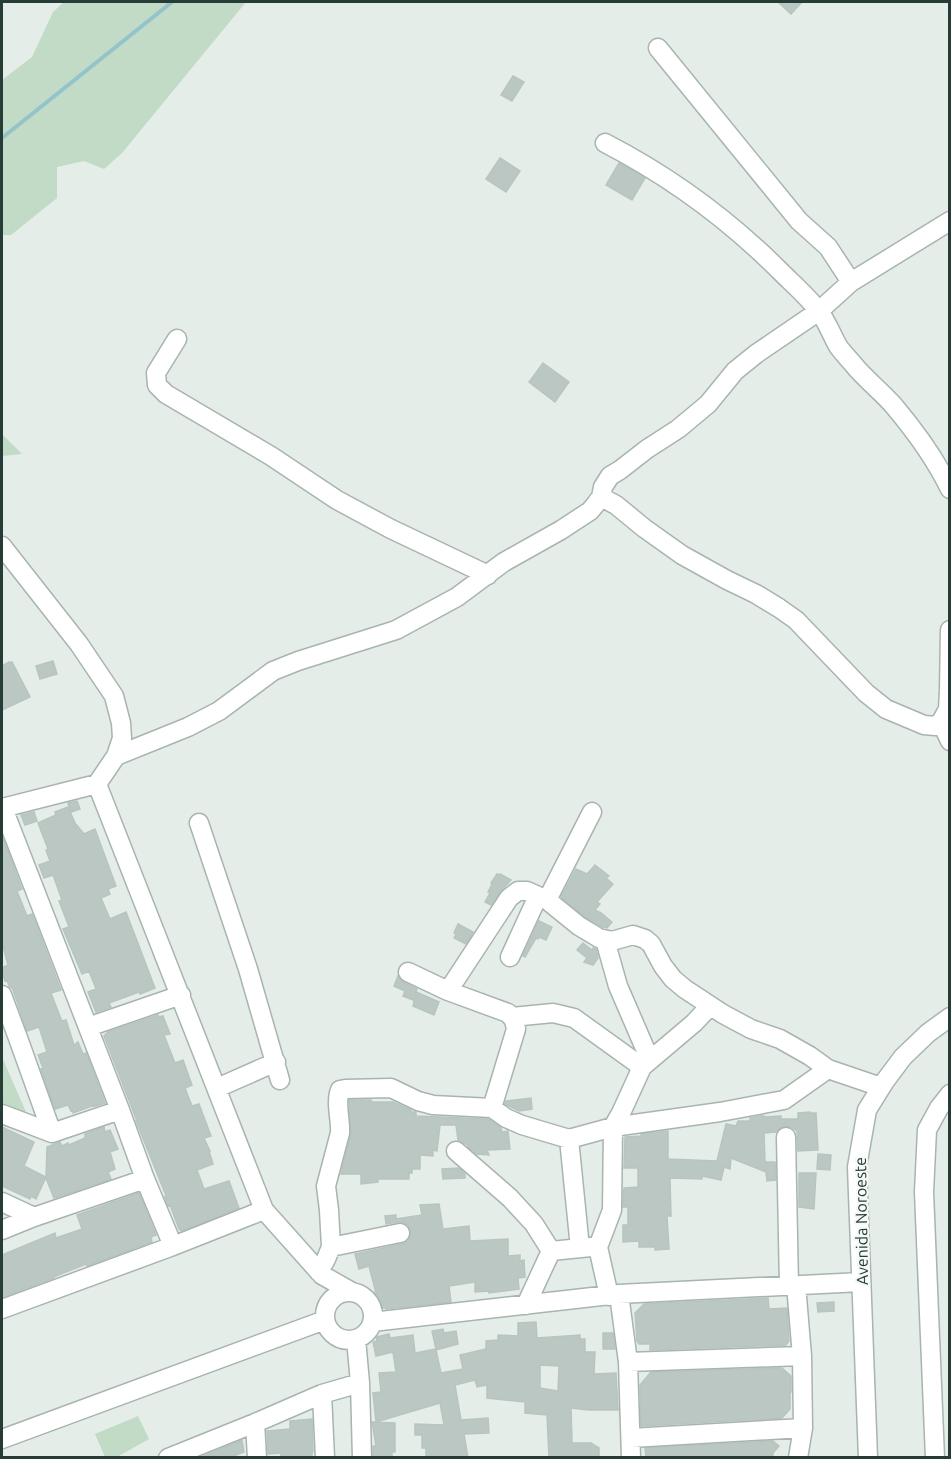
<svg xmlns="http://www.w3.org/2000/svg" width="951" height="1459" viewBox="0 0 951 1459" font-family="Ubuntu,sans-serif">
<style>
.green{fill:#c1dbc7}
.lines{fill:none;stroke-linecap:round;stroke-linejoin:round}
.stream{stroke:#94c4ca;stroke-width:4}
.building{fill:#bbc7c2;stroke:#b8c5bf;stroke-width:1.5;fill-rule:evenodd}
.minor-casing{stroke:#a8b4b0;stroke-width:21}
.minor{stroke:#fff;stroke-width:18}
.labels{text-anchor:middle;stroke-width:4.5;stroke-linejoin:round;paint-order:stroke}
.street-label{font-size:16px;fill:#263c36;stroke:#f5f9f7}
</style>
<rect width="100%" height="100%" fill="#e5ede9"/>
<path class="green" d="M64,2h182l-124,151 -18,16 -20,-8 -27,6v31l-46,37h-9v-155l30,-23 21,-45z
M2,434l20,20 -20,2z
M2,1057l27,62 -27,-11z
M138,1416l11,23 -32,18h-12l-10,-23z"/>
<g class="lines">
<path class="stream" d="M2,138l170,-136"/>
</g>
<path class="building" d="M778,2h24l-11,12z
M513,76l11,6 -12,19 -11,-6z
M500,158l20,13 -14,21 -20,-13z
M619,163l26,15 -13,22 -26,-15z
M543,363l26,19 -14,20 -26,-20z
M53,661l4,13 -17,5 -4,-13z
M9,662v1l3,-1 18,35 -28,13v-44z
M77,801l3,8 -9,3 -3,-9z
M68,807l7,16 9,11 11,-5 21,57 -8,3 2,5 -9,4 9,21 16,-7 29,76 -15,6 -1,-2 -30,11 2,4 -15,5 -8,-20 8,-3 -7,-18 -7,3 -19,-45 6,-2 -10,-26 3,-1 -9,-25 -9,3 -5,-13 11,-4 -4,-11 2,-1 -10,-26 18,-8 -1,-3z
M34,812l3,9 -12,4 -4,-10z
M2,835l20,54 -5,2 10,25 5,-2 29,76 -10,3 10,26 1,2 4,-1 8,25 4,-3 5,12 3,-1 19,50 -10,3v-1l-22,8v-3l-2,1 -3,-6 -13,4 -14,-40 2,-1 -5,-13 9,-3 -8,-25 -12,4 -15,-44 -2,1 -1,-2 -2,-6 -2,1 -3,-9v-4l6,-3 -6,-22z
M595,865l14,11 -3,2 7,6 -16,18 3,2 -5,6 6,3 11,9 -5,6 -4,-1 -18,-10 -24,-20 15,-28 11,5z
M497,874l2,1 1,-1 11,6 -11,12 -9,13 -6,-3 5,-9 -2,-1 4,-8 -1,-1z
M539,921l13,6 -6,13 -7,-3 -1,2 -2,-1 -11,19 -2,-1z
M458,924l15,8 -7,12 -12,-6 2,-4 -2,-1z
M583,943l9,7 1,-2 3,1 2,9 -5,7 -9,-3 3,-4 -10,-8z
M398,976l5,6 14,7 -1,3 23,10 -5,13 -21,-9 3,-14 -3,8 -10,-4 2,-5 -11,-5z
M158,1015l1,2 4,-1 7,18 -6,1 11,28 8,-3 9,25 -7,3 7,18 7,-2 12,32 -7,2 6,13h-1l4,13 -16,6 7,19 25,-8 10,27 -58,23 -2,-2 -9,-24 -2,1 -3,-9 2,1 -29,-72 -2,-5h1l-33,-85 4,-4z
M531,1098l1,11 -13,2 -14,-7 1,-3z
M349,1100h22l1,2h21l18,8v2h5v4l72,3 13,9 1,4 6,-1 2,18 -23,1 2,5 -13,-1 -8,-7v-2l-10,-5 -2,-15h-16l-3,26 -4,-1v6l-13,-1v14h-8v4h-3v6h-31v3l-17,2v-10h-20l10,-41z
M810,1112v1h6l2,37 -20,1 -1,-20 -6,-4 -6,-1 -5,2 -4,4 -12,1 1,29h10l1,18 -9,1 -1,-9 -35,-14 -1,11 -6,-2 -3,13 -19,-4v3l-32,-1 1,38h-4l2,33 -14,1v-3h-16v-6l-16,1v-17h5v-18h-5l1,-19 14,-1v-19h-14l1,-31 16,-1v-2l27,-3v28l49,2 9,-37 10,2 2,-5h12v-3l10,-2h4v1l17,-1v3h17v-6z
M2,1127l32,15 -10,24 22,11 -10,22 -5,-3 -1,3 -28,-13z
M104,1127l1,5 5,-2 8,19 -8,3 5,17 -7,3 3,7 -57,19 -8,-20 1,-31 13,-5 2,4 6,-3 1,2 16,-7v-4z
M818,1154l13,1 -1,15 -13,-1z
M459,1168l6,6v4l-22,1 -1,-10z
M799,1173h17l-2,36 -15,-2z
M139,1193l17,42 -5,2 1,5 -65,24 -1,-2 -30,12 -3,2 -51,19v-42l53,-22 1,5 26,-9 -5,-14z
M439,1204l4,25 26,-3 1,15 38,-2v17l12,-1v6l4,-1 1,17 -7,1 1,11 -30,4v-2l-14,1v-10l-26,4 2,16 -65,7v-1h-5l-6,-15h1l-7,-27 -10,3 -4,-15 47,-10 6,-3 2,-4 1,-6 -3,-6 -5,-3h-5l-12,2 -1,-8 11,-1v4l26,-4 -2,-10z
M768,1298l1,11 18,-1 2,33 -3,4 -136,5v-6h-11l-2,-3 -2,-28 9,-9z
M834,1302v9l-16,1 -1,-9z
M536,1322l1,16 43,-3v4h5v13h10l-1,22 22,-1 2,37h-30l-17,-2 1,35h19l8,5v10h-50l-2,-43 -22,-2v-11l-38,-4v-13l-10,2 -2,-7 -20,5 6,35 27,-2 1,15 -25,1 4,24h-42v-10h-4v-13h-7v-11l29,1 -4,-22 -64,19 -3,-29 8,-1 -2,-19 17,-1 -3,-20 -17,4 -3,-14 4,-1 -1,-4 13,-3 1,4 23,-3 2,18 21,-4 -4,-18 11,-2 1,4 12,-2 2,13 -22,6 5,23 22,-4 -3,-14 26,-6v-8l12,-1v-5l20,1v-13zM540,1365l19,1 -1,25 -18,-3z
M603,1333h10l2,16h-12z
M782,1368l9,8v16h-1v17l-8,9 -141,8 -1,-41 11,-13z
M312,1419l1,33h-1v6h-31v-5l-13,1 -1,-23 23,-2v-8z
M372,1422l23,1v29h-3v6h-19v-12h3z
M242,1440l2,12 -16,6h-29z
M773,1441l6,5 -6,7v5h-127l-1,-10z"/>
<g class="lines">
<defs>
<path id="minor" d="M658,48l141,173 29,26 23,35
M605,143c64,33 124,77 175,128 13,13 27,25 38,39 9,11 13,24 20,36 4,6 10,12 15,18 12,15 28,27 41,42 21,25 42,54 56,83
M177,339l-21,34 1,12 9,9 105,62 66,44 54,29 97,46
M601,497l15,8 28,23 38,27 45,25 29,14 23,14 17,12 70,73 20,16 38,16 11,1 6,-4 7,-13 1,-18 1,-61
M2,546l77,98 35,52 7,27 1,15 -6,18
M941,722l9,19
M97,784l167,426 58,65 30,17
M2,808l95,-24 19,-28 72,-29 31,-16 54,-40 25,-10 98,-31 61,-33 47,-35 57,-32 29,-19 5,-6 6,-8 2,-10 7,-11 10,-6 27,-21 31,-20 30,-25 27,-33 21,-17 63,-43 32,-29 99,-61
M3,808l117,302 25,69 28,67
M199,823l49,146 32,111
M547,900l45,-88
M605,940l13,46 32,74
M510,957l28,-61
M408,972l40,19 60,22 6,7 2,9 -24,79
M448,991l61,-93 9,-7h9l20,9 32,26 20,12 13,3 21,-6 12,4 6,5 12,22 10,13 12,10 38,25 28,15 29,10 30,17 18,13 53,18
M2,995l16,43 34,95
M512,1017l41,-4 21,5 68,49
M88,1027l93,-32
M217,1088l59,-26
M2,1114l50,19 68,-23
M786,1137l3,149
M569,1139l11,109
M456,1151l54,47 24,26 17,27
M2,1202l32,15
M2,1230l32,-13 111,-38
M331,1247l69,-14
M319,1272l7,-13 5,-12 -2,-37 -3,-24 14,-53c1,-13 -5,-30 0,-43l5,-1 46,-1 27,13 15,4 59,3 14,10 16,7 47,14 44,-12 107,-15 64,-12 44,-31
M796,1285l6,71 1,72 -5,30
M325 1316a24 24 0 1 1 48 0a24 24 0 1 1-48 0Z
M619,1294l9,68 3,96
M609,1296l-11,-49 14,-37 1,-83 8,-14 21,-46 52,-44 16,-17
M526,1305l25,-54 40,-4
M2,1309l171,-63 91,-36
M372,1322l247,-28 242,-12
M356,1339l4,44 2,75
M628,1362l174,-6
M322,1394l3,64
M255,1423l2,35
M631,1438l172,-10
M2,1439l323,-119
M168,1458l87,-35 67,-29 38,-11
M868,1458l-11,-291 10,-57 18,-29 18,-24 25,-24 22,-16
M935,1458l-11,-266 3,-62 12,-22 11,-14"/>
</defs>
<use href="#minor" class="minor-casing"/>
<use href="#minor" class="minor"/>
</g>
<g class="labels">
<g class="street-label">
<text transform="translate(861 1221) rotate(-91)" y="6">Avenida Noroeste</text>
</g>
</g>
<rect width="951" height="1459" fill="none" stroke="#263c36" stroke-width="6"/>
</svg>
